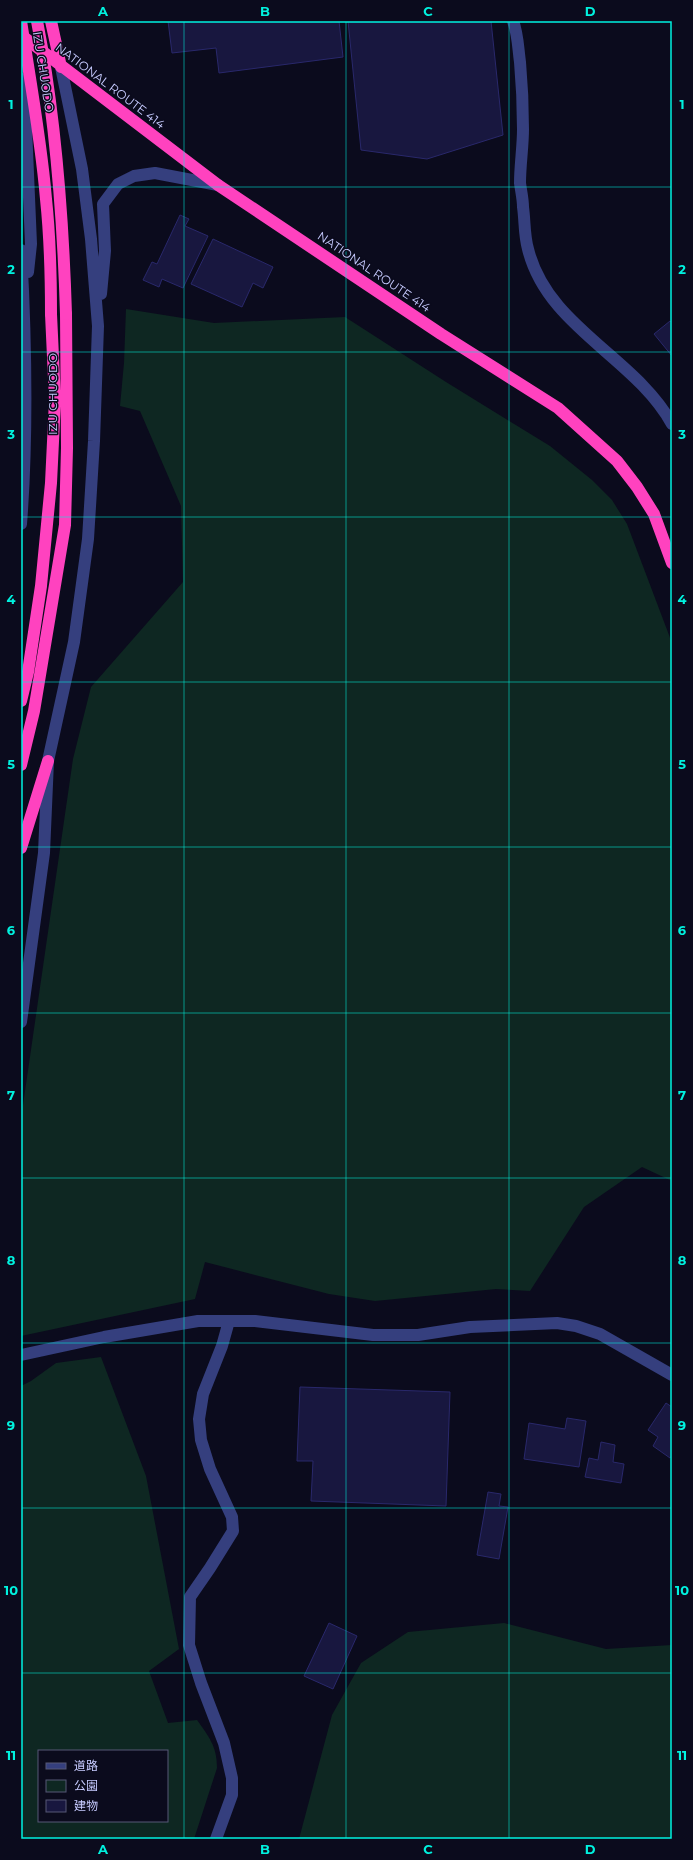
<svg xmlns="http://www.w3.org/2000/svg" width="693" height="1860" viewBox="0 0 693 1860" font-family="Montserrat,'Noto Sans JP',sans-serif">
<style>
.green{fill:#0e2722;fill-rule:evenodd}
.building{fill:#18173f;stroke:#29286b}
.lines{fill:none;stroke-linecap:round;stroke-linejoin:round}
.minor{stroke:#353f7e;stroke-width:12}
.highway{stroke:#ff42bf;stroke-width:12}
.highway-bridge{stroke:#ff42bf;stroke-width:12}
.grid{fill:none;stroke:#00f2df;stroke-width:1;stroke-opacity:0.55}
.labels{text-anchor:middle;stroke-width:3;stroke-linejoin:round;paint-order:stroke}
.street-label{font-size:12px;fill:#c7cbff;stroke:#0b0b1d}
.neatline{fill:none;stroke:#00f2df;stroke-width:1.5}
.grid-label{font-size:13px;text-anchor:middle;font-weight:bold;fill:#00f2df}
</style>
<rect width="100%" height="100%" fill="#0b0b1d"/>
<path class="green" d="M126,309l88,14 131,-6 101,65 104,64 42,34 20,20 15,24 45,119v538l-30,-14 -58,40 -54,84 -34,-2 -121,12 -46,-7 -124,-32 -10,37 -174,37v-217l52,-360 18,-72 92,-105 -2,-76 -41,-95 -20,-5 4,-43z
M101,1357l45,119 33,173 -30,22 19,52 29,-3c12,17 20,26 20,48l-23,71h-173v-453l10,-5 25,-18zM39,1751h128v70h-128z
M504,1623l102,26 66,-4v194h-373l33,-124 29,-52 47,-31z"/>
<path class="building" d="M168,21h171l4,36 -124,16 -3,-25 -44,5z
M348,21h143l12,114 -76,24 -66,-9z
M180,215l9,4 -4,7 23,10 -25,52 -21,-9 -3,8 -16,-7 9,-18 5,2z
M213,239l60,28 -10,21 -10,-5 -11,24 -51,-23z
M670,321l2,2v33l-18,-22z
M300,1387l150,5 -4,114 -135,-5 2,-40h-16z
M666,1403l6,4v48l-2,3 -17,-12 5,-9 -10,-7z
M567,1418l19,3 -7,46 -55,-8 5,-36 36,6z
M601,1442l14,3 -2,17 11,2 -3,19 -36,-6 4,-19 9,2z
M488,1492l13,2 -2,12 9,1 -9,52 -22,-4z
M329,1623l28,13 -24,53 -29,-13z"/>
<g class="lines">
<path class="minor" d="M513,21c5,13 5,27 7,41 2,22 3,45 3,67 0,18 -3,36 -3,54 1,8 3,16 3,24 2,14 1,28 5,42 19,78 107,108 144,175
M21,79l5,48 5,117 -3,28
M21,250c5,90 7,183 0,274
M101,294l4,-43 -2,-47 15,-20 16,-8 21,-3 63,12
M21,1022l23,-169 4,-92 26,-119 14,-103 6,-98 4,-115 -7,-87 -9,-70 -21,-102
M21,1355l83,-18 94,-16h57l118,14h45l52,-8 87,-4 19,3 24,8 72,41
M216,1839l16,-44v-17l-8,-35 -23,-60 -12,-38 1,-48 20,-29 23,-37 -1,-14 -22,-48 -9,-29 -2,-21 4,-25 19,-48 7,-25"/>
<path class="highway" d="M51,21l10,46
M21,35l197,150 223,149 117,74 59,53 20,26 17,27 18,49
M21,701l7,-29 13,-86 10,-103 4,-83 -4,-86
M21,765l13,-54 31,-186 2,-77 -1,-134
M21,848l27,-87"/>
<path class="highway-bridge" d="M21,21c9,59 20,118 25,178 4,38 5,76 5,115
M37,21c19,97 26,195 29,293"/>
</g>
<path class="grid" d="M184,21v1818M346,21v1818M509,21v1818M21,187h651M21,352h651M21,517h651M21,682h651M21,847h651M21,1013h651M21,1178h651M21,1343h651M21,1508h651M21,1673h651"/>
<g class="labels">
<g class="street-label">
<text transform="translate(43 72) rotate(81)" y="4">IZU CHUODO</text>
<text transform="translate(110 86) rotate(37)" y="4">NATIONAL ROUTE 414</text>
<text transform="translate(374 272) rotate(34)" y="4">NATIONAL ROUTE 414</text>
<text transform="translate(53 394) rotate(-90)" y="4">IZU CHUODO</text>
</g>
</g>
<rect width="693" height="1860" fill="none" stroke="#0b0b1d" stroke-width="44"/>
<rect x="38" y="1750" width="130" height="72" fill="#0b0b1d" stroke="#565877"/>
<rect x="46" y="1763" width="20" height="6" fill="#353f7e" stroke="#565877"/>
<text x="74" y="1770" font-size="12" fill="#c7cbff">道路</text>
<rect x="46" y="1780" width="20" height="12" fill="#0e2722" stroke="#565877"/>
<text x="74" y="1790" font-size="12" fill="#c7cbff">公園</text>
<rect x="46" y="1800" width="20" height="12" fill="#18173f" stroke="#565877"/>
<text x="74" y="1810" font-size="12" fill="#c7cbff">建物</text>
<rect x="22" y="22" width="649" height="1816" class="neatline"/>
<g class="grid-label">
<text x="103" y="16">A</text>
<text x="265" y="16">B</text>
<text x="428" y="16">C</text>
<text x="590" y="16">D</text>
<text x="11" y="109">1</text>
<text x="682" y="109">1</text>
<text x="11" y="274">2</text>
<text x="682" y="274">2</text>
<text x="11" y="439">3</text>
<text x="682" y="439">3</text>
<text x="11" y="604">4</text>
<text x="682" y="604">4</text>
<text x="11" y="769">5</text>
<text x="682" y="769">5</text>
<text x="11" y="935">6</text>
<text x="682" y="935">6</text>
<text x="11" y="1100">7</text>
<text x="682" y="1100">7</text>
<text x="11" y="1265">8</text>
<text x="682" y="1265">8</text>
<text x="11" y="1430">9</text>
<text x="682" y="1430">9</text>
<text x="11" y="1595">10</text>
<text x="682" y="1595">10</text>
<text x="11" y="1760">11</text>
<text x="682" y="1760">11</text>
<text x="103" y="1854">A</text>
<text x="265" y="1854">B</text>
<text x="428" y="1854">C</text>
<text x="590" y="1854">D</text>
</g>
</svg>
